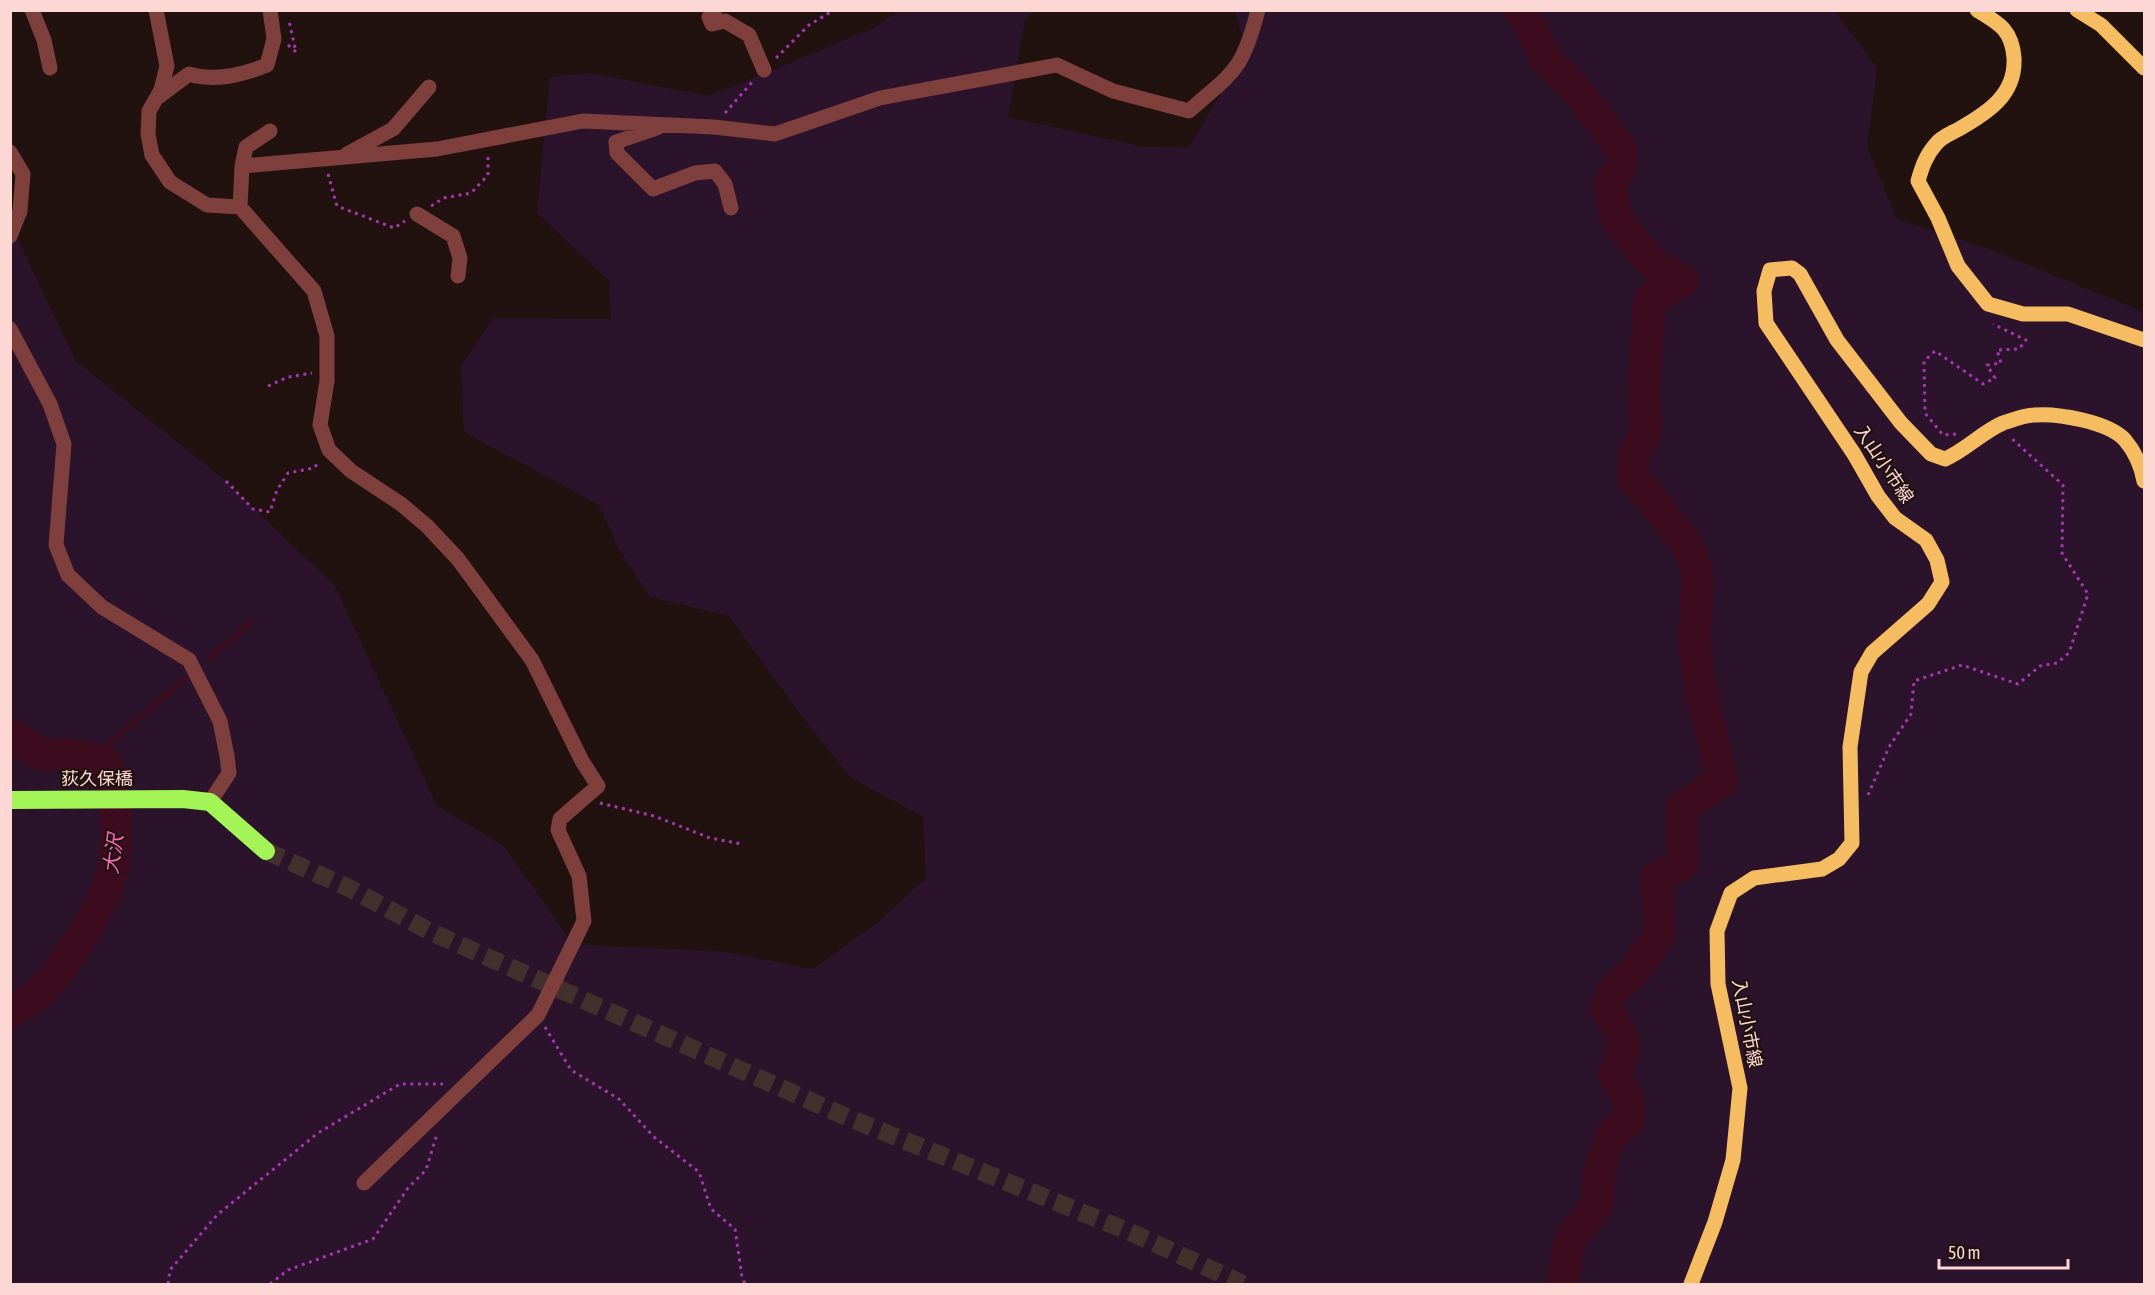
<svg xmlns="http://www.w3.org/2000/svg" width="2155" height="1295" viewBox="0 0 2155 1295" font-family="'Asap Condensed','Noto Sans JP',sans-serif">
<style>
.green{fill:#2a132b}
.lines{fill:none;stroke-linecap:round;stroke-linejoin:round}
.stream{stroke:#3d0d1f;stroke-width:5}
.river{stroke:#3d0d1f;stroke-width:32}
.highway-tunnel{stroke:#43302c;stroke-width:18;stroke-dasharray:18 9;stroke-linecap:butt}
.path{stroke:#a536ad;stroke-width:3;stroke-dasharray:3 4.5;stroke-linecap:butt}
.minor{stroke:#7e3f3d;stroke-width:15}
.major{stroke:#f5bc61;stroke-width:15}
.highway{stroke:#a3f456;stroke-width:18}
.labels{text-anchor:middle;stroke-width:4.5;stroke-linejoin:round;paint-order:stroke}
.street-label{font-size:18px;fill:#fcd7d3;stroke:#22120f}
.water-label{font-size:20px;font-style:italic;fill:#f568b5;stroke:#22120f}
</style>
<rect width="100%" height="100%" fill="#22120f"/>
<path class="green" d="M899,11h135l-9,9 -17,97 131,29 49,2 58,-96 -11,-41h600l42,57 -10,79 30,72 95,31 152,62v972h-2133l-1,-1090 3,36 63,131 150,120 109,105 102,220 67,40 69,98 153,8 87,17 65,-47 48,-44 -3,-61 -73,-40 -50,-63 -71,-98 -79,-19 -31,-48 -20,-44 -135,-73 -3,-66 32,-48 118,1 -2,-38 -72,-68 13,-136 39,-4 120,23 165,-68z"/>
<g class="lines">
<path class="stream" d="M209,659l42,-37
M92,759l93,-80"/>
<path class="river" d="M1519,10l14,20 10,25 37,39 41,55 1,18 -11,15 4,36 36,44 32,19 -33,18 -6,90 2,46 -12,19 -1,26c17,16 54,59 61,80 8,25 0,56 1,82 2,48 18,93 27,139l-40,27 1,56 -27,14 5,54 -26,39 -22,20 -8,18c20,27 26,34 9,65l15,27 -1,20 -17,15 -11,33 -3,36 -28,36 -6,43
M10,734l32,21 28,-1 36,9c9,32 14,67 8,101 -6,36 -49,106 -77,130 -7,7 -18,12 -27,18"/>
<path class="highway-tunnel" d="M266,851l81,36 84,45 411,183 288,117 113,52"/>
<path class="path" d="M288,45l8,7 -7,-31
M776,58l33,-33 25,-15
M725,113l29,-33
M328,174l9,32 57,22 11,-7
M431,206l13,-8 27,-5 17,-18v-22
M268,386l20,-9 24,-4
M1956,434l-13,1 -18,-22 -1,-52 11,-10 48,33 12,-6 -8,-13 14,-2 -4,-13 22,-1 7,-9 -33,-16
M226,481l27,28 17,3 7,-22 11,-17 26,-5 5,-6
M1868,795l21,-48 22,-33 3,-33 48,-16 56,19 22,-18 17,-3 12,-10 19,-59 -26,-41 1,-68 -53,-48
M600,803l54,13 56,22 32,6
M545,1027l26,43 48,29 35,38 45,35 12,37 24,20 7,48 3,7
M168,1284l2,-14 47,-55 101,-82 82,-49h43
M270,1284l18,-14 85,-31 35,-51 18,-18 10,-33"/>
<path class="minor" d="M32,10l12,30 6,28
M156,10l11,56 -6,24 -12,21 -1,23 4,21 18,27 37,23 33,2 74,84 13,45v45l-7,44 9,25 22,21 50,33 26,22 31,33 74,101 50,101 16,25 -38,33 -2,11 21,46 5,45 -46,94 -174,168
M715,10l-6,7 3,7 13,-3 24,14 15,35
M157,98l32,-24c26,8 53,1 78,-9l7,-26 -4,-29
M657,128l-41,14 1,11 36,36 42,-16 20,-2 10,13 6,24
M10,152l13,22 -3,37 -10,25
M347,154l46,-25 36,-42
M242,166l4,-19 24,-16
M240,207l2,-41 195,-17 146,-28 131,6 61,7 105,-36 177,-33 56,26 76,20c45,-40 53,-39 69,-101
M417,214l36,22 7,22 -2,18
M10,329l40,75 14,40 -8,101 12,30 34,32 87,53 31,61 7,35 2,17 -19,29"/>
<path class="major" d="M1977,10c22,13 35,20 37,48 2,37 -27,55 -55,71 -7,4 -18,8 -23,15 -10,11 -14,23 -18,37l20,37 20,48 30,38 35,10h45l76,26
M2077,10l24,15 43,43
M1691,1284l24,-62 18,-62 7,-72 -22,-104 -1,-53 14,-38 23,-15 68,-9 17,-10 13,-16 -2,-96 11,-75 11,-19 56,-49 14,-22 -5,-22 -11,-20 -31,-22 -17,-22 -24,-42 -88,-131 -2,-32 6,-21 22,-2 8,6 37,66 64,83 30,31 14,5c21,-9 37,-27 58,-36 9,-3 22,-8 31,-8 24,-2 75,7 91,25 11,13 16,25 19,41"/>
<path class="highway" d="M10,800l173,-1 27,3 56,49"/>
</g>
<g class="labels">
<g class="street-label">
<text transform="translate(1884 464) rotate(56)" y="6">入山小市線</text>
<text x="97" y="785">荻久保橋</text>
<text transform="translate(1747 1023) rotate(79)" y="6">入山小市線</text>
</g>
<g class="water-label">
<text transform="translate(113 854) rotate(-82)" y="7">大沢</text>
</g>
</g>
<rect width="2155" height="1295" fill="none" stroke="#fcd7d3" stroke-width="24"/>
<path d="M1939 1259v9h129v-9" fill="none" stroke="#fcd7d3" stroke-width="3"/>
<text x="1948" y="1259" font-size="18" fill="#fcd7d3" stroke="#22120f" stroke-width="4.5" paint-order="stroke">50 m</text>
</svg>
